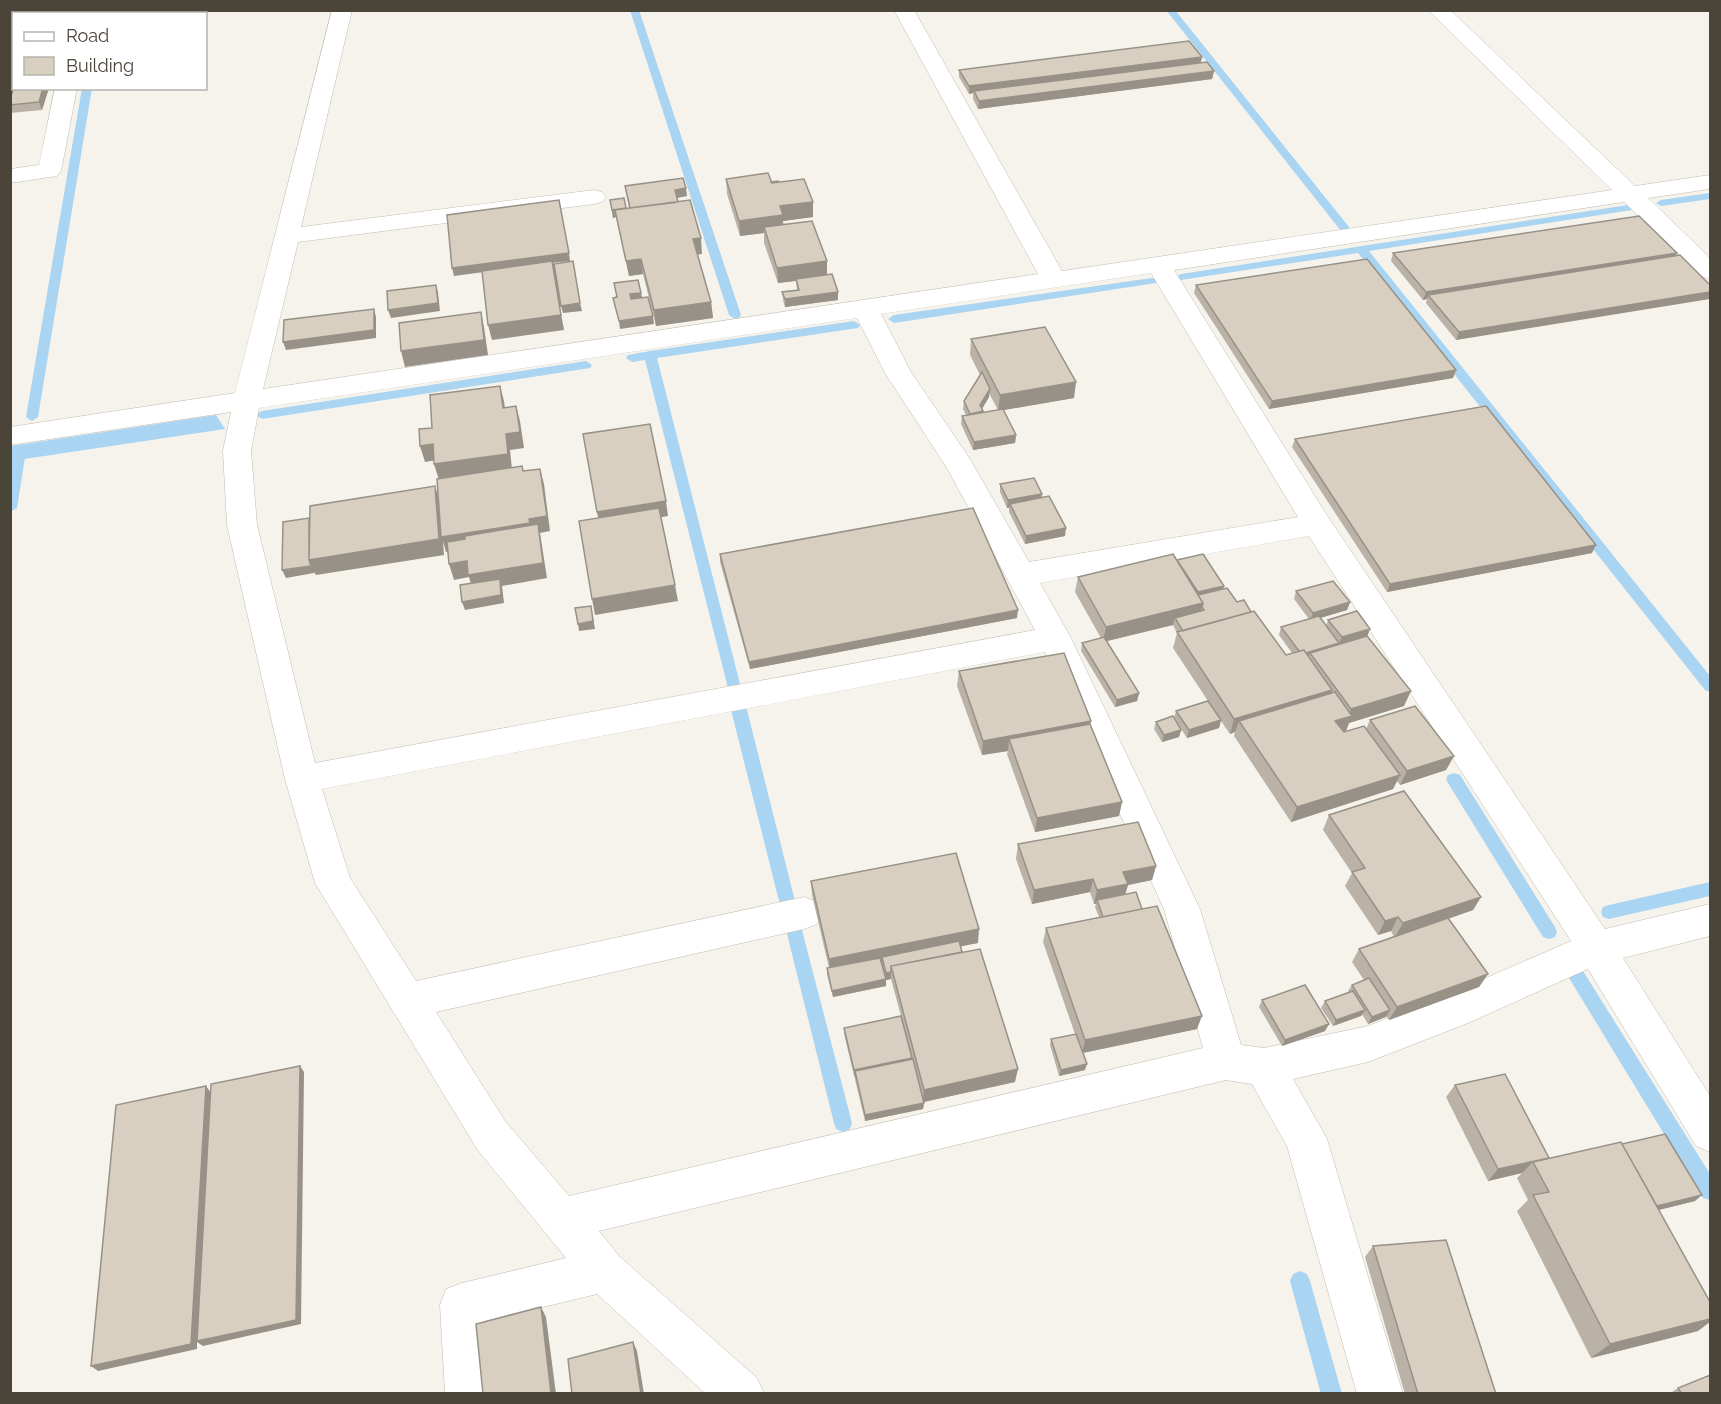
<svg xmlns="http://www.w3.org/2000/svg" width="1721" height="1404" viewBox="0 0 1721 1404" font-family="Raleway,sans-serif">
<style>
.water{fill:#a9d4f2}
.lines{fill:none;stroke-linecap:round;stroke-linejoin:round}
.stream{fill:#a9d4f2;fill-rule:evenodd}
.minor-casing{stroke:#c2bbae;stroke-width:1}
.minor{fill:#fff;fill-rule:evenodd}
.wall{fill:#bab2a6;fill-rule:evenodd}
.shaded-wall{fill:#979187}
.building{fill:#d8cfc1;stroke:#979187;stroke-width:1.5}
</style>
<rect width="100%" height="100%" fill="#f6f3ec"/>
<path class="water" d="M216,415l9,14 -214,32v-15z"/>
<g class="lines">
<path class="stream" d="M95,10h9v4h-9z
M630,10h9l102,305 -2,3 -4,1 -6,-4z
M1166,10h9l174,217v4h-8z
M82,88h10l-54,329 -6,4 -6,-4z
M1710,193v6l-49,7 -5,-3 5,-3z
M1628,205l5,3 -1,2 -263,41 341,425v16l-5,-2 -347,-437 -177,27 -6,-3 6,-3z
M1152,278l4,1v4l-262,40 -6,-4 6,-4z
M854,321l6,4 -2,3 -201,30 83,326 -2,4h-10l-83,-328 -13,2 -6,-4 2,-3 22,-4z
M586,361l6,4 -2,3 -328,51 -6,-4 6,-4z
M20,447l6,4 -9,57 -7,4v-44l4,-17z
M739,704l5,2 3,4 48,191 -2,5 -6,2 -6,-2 -2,-5 -48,-191 3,-4z
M1454,773l6,2 95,152 2,5 -2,5 -6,2 -6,-2 -95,-154 -2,-4 2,-4z
M1710,882v14l-101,23 -6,-2 -2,-5 2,-5 6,-2z
M794,923l6,2 2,5 50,193 -2,6 -7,3 -7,-3 -2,-6 -48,-193 2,-5z
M1572,960l6,3 132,211v26l-7,-2 -137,-225 -3,-5 3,-5z
M1300,1271l7,3 3,7 32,113h-21l-31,-113 3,-7z"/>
<defs>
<path id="minor" d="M72,10h20v4h-20z
M332,10h20l-51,217 293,-37 8,2 4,5 -4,5 -8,2 -296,38 -35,147 775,-115 -144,-264h20l148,261 550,-81 -184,-180h22l185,176 75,-11v14l-62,9 62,60v21l-9,-3 -77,-74 -450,68 154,247 277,412 105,-25v32l-87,22 87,138v56l-14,-6 -108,-177 -120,54 -100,39 -75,17 34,60 76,255h-46l-70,-248 -35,-62 -26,-4 -627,151 20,25 138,122 7,16h-58l-109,-100 -112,27 6,73h-46l-5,-89 6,-16 16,-6 104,-25 -89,-109 -162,-266 -30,-104 -58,-254 -4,-74 8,-39 -221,33v-18l225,-34zM1151,273l147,244 -269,45 -59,-103 -59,-87 -30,-58zM857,318l28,55 62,95 88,162 -720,133 -58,-238 -6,-74 8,-43zM1309,536l262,405 -131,57 -72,28 -104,22 -23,-3 -41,-136 -129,-271 -31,-55zM1045,652l119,257 39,139 -634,148 -64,-75 -69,-109 368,-83 13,-5 5,-11 -5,-11 -13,-5 -388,84 -66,-103 -28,-89z
M10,61h4v13h-4z
M55,88h22l-16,83 -4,5 -47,7v-14l29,-4z"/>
</defs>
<use href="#minor" class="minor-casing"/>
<use href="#minor" class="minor"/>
</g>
<path class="wall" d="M1202,57l-1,5 13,9 -2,8 -234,30 -5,-10v-6l-4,1 -10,-17v-7z
M14,88h35l-7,22 -32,3v-15z
M726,179l53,3 34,20v15l-30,4v4l44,50 11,25 -53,7 -2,-7 -1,-8 15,-1 -1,-10 -18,2 -14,-40v-10l-24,3 -13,-42z
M625,186l62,10 -10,2 25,56h-5l14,48 2,16 -57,8 -13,-52 -14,2 -13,-59 -3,1 -3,-18 16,9 3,-1z
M1393,253h284l-2,3 -219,84 -30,-37 1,-4 -4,1 -32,-39z
M1196,285l260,85 -3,8 -184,31 -75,-116z
M971,339l103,59 -70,12 12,25 -1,8 -42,7 -12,-26 1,-8 4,-1 -3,-6 1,-8 16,-26 -10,-20zM989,393l9,17 -16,3v-4l7,-12z
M1295,439l297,114 -205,39 -95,-145z
M1000,484l42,13 23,39 -40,8 -16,-32v-4h-2l-7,-16z
M720,554l297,64 -267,51 -30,-107z
M1177,561l47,25v3l13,13 14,10 35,43 6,-2 -13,-18 2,-8 28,-8 -15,-20 2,-8 54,11 -3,8 -27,8 6,8 2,-6 40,16 36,70 -55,17 -3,8 -3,1h1l22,-3 4,-9 84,36 -8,14 -46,15 -3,-4 -4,8 -102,33 -57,-86 1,-4 -5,2 -9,-13 -2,7 -32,10 -13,-20 2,-7 32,-10 -35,-53 4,-15 -4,-8 -66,16 32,52 -2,8 -22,6 -34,-56 1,-8 19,-5 -26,-46 3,-15z
M959,671l131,55 32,76 -3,14 -84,16 -28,-78 1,-3 -26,4 -25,-69z
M1156,722l25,8 -2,7 -17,5 -8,-13z
M1329,815l152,82 -8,13 -25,9 40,55 -9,13 -90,33 -3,-4 -18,8 -6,-10 -1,2 -28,10 -12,-18 4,-7 24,-9 -1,-1 4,-6 12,-5 -12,-18 7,-13 35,-12 -3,-6 -13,4 -33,-49 7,-13 -29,-43z
M1018,844l138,22 -4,14 -24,5 -3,9 17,15 55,120 -114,24 2,17 -26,6 -9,-31 1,-6 24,-5 -32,-92 3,-14 53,-11 -4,-10 1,-3h-2l-4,-12 -58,12 -16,-45z
M811,881l167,62 -18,3 2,6 53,130 -91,20 -1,7 -58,12 -21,-87v-6l57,-12 -10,-37 -5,1v6l-53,11 -6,-22v-7h2l-17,-73z
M1262,1000l63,31 -43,15 -23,-39z
M1455,1085l94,73 73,-14 73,57 -36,9 39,121 -107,27 -74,-147 11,-11 -11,-22 5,-5 -34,8 -42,-84z
M1373,1246l123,148h-91l-40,-137z
M1678,1388l32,6h-41z"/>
<path class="shaded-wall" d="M1202,57l-2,8 -226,26 -1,2 -4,1v-8z
M1214,71l-2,8 -234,30 1,-8z
M43,88h6l-7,22 -3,-8z
M686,188l1,8 -11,2 -1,-8z
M813,202v15l-30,4 1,9 -20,-3v6l-24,3 -1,-15 41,-15z
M626,208l-11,2 1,7 -3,1 -1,-8z
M701,238l1,16 -7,1 -2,-16z
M569,253l1,8 -18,2 12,67 -72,10 -4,-15 64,-62 -98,13 -2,-8z
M1677,253l-4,8 -245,34 -1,4 -4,1 3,-8z
M641,259l2,15 -14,2 -3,-15z
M827,261v16l-49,6 -1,-15z
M436,285l2,8 2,18 -49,7 -3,-8z
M838,292v8l-53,7v-8z
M1710,292v7l-254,41 3,-8z
M641,293l2,8 -12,1 -1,-8z
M711,302l2,16 -57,8 -2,-16z
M580,303l2,8 -19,2 -2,-7z
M374,309l2,8v21l-90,12 -3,-8z
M481,312l3,15 4,28 -83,12 -4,-16z
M653,316l1,8 -34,5 -1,-8z
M1456,370l-3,8 -184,31 3,-8z
M1076,382l-2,16 -76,13 2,-16z
M500,386l4,15 3,23 -4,-16z
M990,389l-1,8 -9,15 3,-1 -1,8 -13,3 1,-8 10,-9z
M516,406l4,15 4,27 -14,2 2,19 -73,11 -5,-16 72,-30z
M1016,435l-1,8 -42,7 1,-8z
M433,444l4,16 -12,2 -5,-16z
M540,469l4,15 6,47 -10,2 7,45 -45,8 2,17 -39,7 -3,-8 11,-11 -4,-14 -15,3 -5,-16 85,-25 -88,13 -3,-11 1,14 -128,20 -2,-3v1l-28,5 -4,-8 27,-10 126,-74 5,16 89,17z
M1042,494l-1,8 -31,2 -1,4h-2l1,-8z
M666,501l2,15 -68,12 -3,-16z
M1066,528l-1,8 -40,8 1,-8z
M1596,545l-4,8 -205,39 3,-8z
M675,585l3,16 -83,14 -3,-16z
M1224,586l-2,8 -25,4 1,-6z
M1350,602l-3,8 -37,11 3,-8z
M1203,603l-4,15h-24l-2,7 -70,17 3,-15z
M591,606l4,23 -16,2 -1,-7z
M1018,610l-1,8 -267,51 -1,-7z
M1370,629l-3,8 -57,16 -2,6 -7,-5 38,-11 3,-6z
M1332,690l-6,15 -87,16 -4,11 -5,2 4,-15z
M1411,691l-7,15 -55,17 -3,8 -17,5 6,-15 13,-4 3,-8z
M1139,693l-2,8 -22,6 2,-7z
M1221,720l-2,8 -32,10 2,-8z
M1091,721l-3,15 -79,3 -1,12 -26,4 1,-14z
M1181,730l-2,7 -17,5 2,-7z
M1454,756l-8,14 -46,15 7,-14z
M1400,775l-7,14 -102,33 6,-15z
M1122,802l-3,14 -84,16 2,-14z
M1156,866l-4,14 -24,5 -4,13 -27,2 -1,4h-2l3,-14 26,-18z
M1093,879l-3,13 -58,12 2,-14z
M1481,897l-8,13 -78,27 8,-14z
M1398,917l-7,14 -13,4 7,-14z
M979,929l-1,14 -95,19 -1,-5v5l-52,11 -1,-14z
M891,972v7l-5,1v-7z
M1488,974l-9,13 -90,33 8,-13z
M886,979v7l-53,11 -1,-6z
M1365,1010l-4,6 -28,10 3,-6z
M1390,1010l-4,7 -18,7 4,-7z
M1202,1016l-5,13 -115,24 3,-13z
M1329,1024l-4,7 -43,15 3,-6z
M912,1058l-1,6 -56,7v5h-1v-6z
M1087,1064l-2,6 -26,6 2,-6z
M300,1066l4,6 -3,252 -98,22 -6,-4v7l-99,22 -7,-5 115,-280 5,7z
M1018,1069l-3,13 -92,20 1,-12z
M924,1103l-1,6 -58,12v-6z
M1533,1162l-11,11 -34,8 10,-12z
M1702,1195l-7,6 -45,11 6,-6z
M541,1307l5,10 10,77h-5z
M1710,1319v3l-12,9 -107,27 19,-14z
M633,1342l4,9 7,43h-3z"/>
<path class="building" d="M1189,41l13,16 -233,29 -10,-16z
M1207,62l7,9 -235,30 -5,-10z
M14,88h29l-4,14 -29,3v-7z
M768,173l4,10 32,-4 9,23 -33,4 3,9 -44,6 -13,-42z
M683,178l3,10 -11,2 3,12 -48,6 -5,-22z
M778,181l1,1 -7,1 -1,-1z
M624,198l2,10 -14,2 -2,-10z
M559,200l10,53 -117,15 -5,-53z
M690,200l11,38 -8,1 18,63 -57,8 -13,-51 -15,2 -11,-51z
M1639,216l38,37 -251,39 -33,-39z
M812,221l15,40 -50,7 -13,-41z
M1680,255l30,30v7l-251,40 -31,-37z
M1367,259l89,111 -184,31 -76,-116z
M552,261l9,54 -73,10 -6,-54z
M573,261l7,42 -19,3 -7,-42z
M832,274l6,18 -53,7 -3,-7 17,-2 -3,-11z
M638,280l3,13 -11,1 1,5 17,-2 5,19 -34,5 -6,-23 4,-1 -3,-14z
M436,285l2,18 -50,7 -1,-19z
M374,309v21l-91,12 1,-22z
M481,312l3,28 -83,11 -2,-28z
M1045,327l31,55 -76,13 -29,-56z
M982,372l8,17 -10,16 3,6 -13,3 -6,-13z
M500,386l3,22 13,-2 4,26 -14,2 2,20 -74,10 -1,-20 -13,2 -1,-17 13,-1 -2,-33z
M1486,406l110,139 -206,39 -95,-145z
M1003,409l13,26 -42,7 -12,-26z
M650,424l16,77 -69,11 -14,-78z
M522,466l1,5 17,-2 7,47 -18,3 1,4 -89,14 -4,-58z
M1034,478l8,16 -34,6 -8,-16z
M435,486l4,53 -130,21 1,-54z
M1049,496l17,32 -40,8 -16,-32z
M659,508l16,77 -83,14 -13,-78z
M973,508l45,102 -269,52 -29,-108z
M309,518v42l2,6 -29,4 1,-48z
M538,524l5,39 -75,12 -1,-14 -18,3 -2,-22 18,-3v-3z
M1173,554l30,49 -97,24 -28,-50z
M1203,554l21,32 -26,6 -21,-32z
M500,579l1,16 -39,7 -2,-17z
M1333,581l17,21 -37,11 -17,-22z
M1227,588l10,14 7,-2 7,12 -68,19 -8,-13 29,-8 -2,-3 1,-4 -5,-8z
M591,606l2,15 -15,3 -3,-16z
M1254,611l32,44 18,-5 28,40 -98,29 -57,-87z
M1357,611l13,18 -28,8 -14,-17z
M1319,616l20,27 -33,10 -2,-3 -5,1 -18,-24z
M1367,636l44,55 -60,18 -41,-56z
M1104,637l35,56 -22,7 -35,-57z
M1064,653l27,68 -108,20 -24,-70z
M1335,692l17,24 -17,5 9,11 20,-6 36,49 -103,32 -58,-86z
M1208,701l13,19 -32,10 -13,-19z
M1415,706l39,50 -47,15 -37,-51z
M1173,716l8,14 -17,5 -8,-13z
M1090,724l32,78 -85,16 -28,-79z
M1404,791l77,106 -78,26 -5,-6 -13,4 -33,-49 13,-4 -36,-53z
M1138,822l18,44 -33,6 5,12 -31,6 -4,-11 -59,11 -16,-46z
M956,853l23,76 -150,30 -18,-78z
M1136,892l6,17 -39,8 -6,-17z
M1157,906l45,110 -117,24 -39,-112z
M1448,918l40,56 -91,33 -38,-58z
M959,941l3,11 -71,14v6l-5,1 -4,-16z
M980,949l38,120 -94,21 -33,-124z
M880,958l6,21 -54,12 -5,-23z
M1369,978l21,32 -18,7 -20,-32z
M1305,985l24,39 -44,16 -23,-40z
M1353,991l12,19 -29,10 -11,-19z
M901,1016l11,42 -58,12 -10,-42z
M1076,1034l11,30 -26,6 -10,-31z
M913,1059l11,44 -59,12 -10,-44z
M300,1066l-4,254 -99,21 14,-257z
M1505,1074l44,84 -51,11 -43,-84z
M206,1086l-15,258 -100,22 25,-261z
M1665,1134l37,61 -45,11 -35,-62z
M1621,1142l89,160v17l-100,25 -77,-149 16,-3 -16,-30z
M1446,1240l50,154h-78l-45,-148z
M541,1307l10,87h-68l-7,-70z
M633,1342l8,52h-69l-4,-35z
M1710,1375v19h-28l-4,-6z"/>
<rect width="1721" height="1404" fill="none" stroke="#4b4439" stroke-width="24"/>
<rect x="12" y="12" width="195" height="78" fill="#ffffff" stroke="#b7b4b0" stroke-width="1.5"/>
<rect x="24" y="32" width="30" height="9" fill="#ffffff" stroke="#b7b4b0" stroke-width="1.5"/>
<text x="66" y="42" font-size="18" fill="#4b4439">Road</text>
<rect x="24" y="57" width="30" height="18" fill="#d8cfc1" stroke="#b7b4b0" stroke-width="1.5"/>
<text x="66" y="72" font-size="18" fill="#4b4439">Building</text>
</svg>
